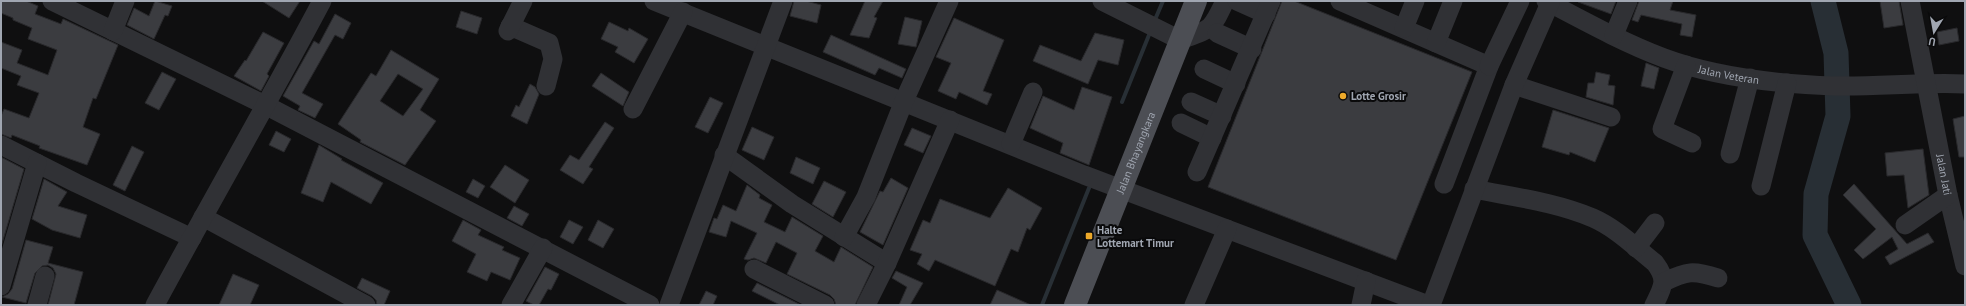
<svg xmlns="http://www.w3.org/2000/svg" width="1966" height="306" viewBox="0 0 1966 306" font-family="'PT Sans',sans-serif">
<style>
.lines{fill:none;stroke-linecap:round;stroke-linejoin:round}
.stream{stroke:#282f35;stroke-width:4}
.river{stroke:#282f35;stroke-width:25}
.building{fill:#3b3c40;stroke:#29292c;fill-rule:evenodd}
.minor{stroke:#303135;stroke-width:19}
.major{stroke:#4c4e54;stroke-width:22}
.poi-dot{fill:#eda92a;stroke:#0a0a0b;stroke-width:1.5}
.labels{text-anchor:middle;stroke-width:4;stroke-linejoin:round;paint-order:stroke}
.street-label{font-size:11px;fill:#a0a6b1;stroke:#0a0a0b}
.poi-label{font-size:11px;font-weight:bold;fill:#a0a6b1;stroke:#0a0a0b;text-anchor:start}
</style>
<rect width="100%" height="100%" fill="#0f0f10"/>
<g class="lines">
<path class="stream" d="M1154,22l9,-21
M1122,102l29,-72
M1042,305l47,-117"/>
<path class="river" d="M1823,1l13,52 2,63 -22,78 -1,41 34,70"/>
</g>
<path class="building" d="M1,1h25l12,5 -3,8 26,10 2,-5 55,26 -22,54 -3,-1 -10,29 17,7 -13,31 -48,-17 1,-2 -28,-11 -1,3 -10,-4v-18l3,-7 25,9 10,-25 -22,-8 4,-9 -20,-8v-26l21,8 -5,13 31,12 9,-25 -29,-11 4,-11 -19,-8v-2l-12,-5z
M155,1l17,5 -4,10 -3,-1 -11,24 -27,-14 7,-17 15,8z
M262,1h38l-11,17z
M794,1h12l15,4 -4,18 -27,-7z
M865,1h18l-9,16 3,1 -8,20 -19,-3z
M1282,1h12l178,71 -76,188 -188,-73z
M1579,1h37l-5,13 -33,-12z
M1639,1h34l-3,9 26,5 -4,22 -12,-2 2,-11 -41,-9 -3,7 -6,-2z
M1880,1h19l4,24 -19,3z
M461,11l21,7 -5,16 -21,-7z
M335,14l16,9 -8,16 -8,-4 -33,58 21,11 -8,14 -17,-8 2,-4 -17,-10 31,-55 5,3z
M905,17l17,4 -6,26 -18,-3z
M954,18l50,22 -21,51 9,3 -5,11 -28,-13 -3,7 -18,-8 13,-28 -15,-6z
M609,22l19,9 1,-3 19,11 -14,24 -19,-11 3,-5 -17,-8z
M1957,28l2,13 -20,4 -2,-13z
M263,32l21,11 -17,31 2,2 -8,15 -27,-15 11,-16 1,1z
M1095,33l29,7 -6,25 -20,-5 -10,24 -55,-23 7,-16 41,16z
M831,35l75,34 -4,9 -23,-10 -4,7 -52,-23z
M391,50l48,29 -19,31 16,11 -31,44 -45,-23 1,-2 -23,-16 33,-51 5,3zM398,74l25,15 -20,27 -23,-15z
M1646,63l13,5 -5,21 -13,-3z
M162,72l14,7 -17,31 -14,-7z
M1596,72l14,3 -2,10 7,1 -2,19 -27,-8 2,-14h6z
M601,73l28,19 -6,14 -31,-20z
M530,84l5,3 4,7 -12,30 -16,-8 5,-11 3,2z
M1082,87l30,10 -23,68 -29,-12 3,-10 -33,-15 13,-32 31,14z
M710,97l13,6 -15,30 -13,-6z
M1553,110l56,18 -14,34 -25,-10 -1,3 -27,-8z
M1965,116v41h-6l-6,-38z
M605,122l9,6 -25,39 4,2 -10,15 -23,-14 10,-15 9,5z
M752,127l22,10 -10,23 -22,-10z
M912,128l19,8 -8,17 -19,-8z
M276,131l15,8 -7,13 -15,-7z
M319,145l23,14 -1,1 42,23 -12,21 -40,-22 -8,20 -22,-9z
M132,146l12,6 -19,39 -12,-6z
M1923,149l6,46 -21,13 -4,-33 -17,1 -2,-23z
M1,157l23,12 -23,78z
M796,157l24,11 -7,16 -23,-11z
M505,165l24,15 -14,23 -25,-16z
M891,178l17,10 -25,57 -23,-13 20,-41 3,1z
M44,179l23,13 -9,14 29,9 -7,23 -28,-8 -20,-11z
M473,179l12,7 -7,12 -12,-6z
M824,181l22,11 -13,25 -21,-13z
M1854,184l53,60 21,-11 6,9 -44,23 -5,-8 13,-8 -6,-12 -29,22 -9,-9 22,-21 -33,-34z
M747,185l13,10 -1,3 13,7 -8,17 21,10 7,-15 31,19 -8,15 19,11 7,-15 32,20 -18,38h-19l-2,-6 -4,-4 -43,-21 10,-21 -21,-11 -10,21 -12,-5 -6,2 -4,-1 13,-26 -26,-12 -5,16 -17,-5 5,-14 3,1 6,-14 13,6z
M1008,188l34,20 -12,22 -3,-2 -9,24 -7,-3 -16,37 -60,-26 -6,11 -12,-7 5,-10 -12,-4 13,-30 7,3 10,-24 50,19z
M514,206l15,8 -7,12 -15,-8z
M463,220l18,10 -3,5 26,12 -2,3 18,8 -10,22 -19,-8 -4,9 -20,-9 9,-18 -24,-13z
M569,220l14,7 -10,17 -13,-7z
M598,220l16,9 -11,19 -15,-8z
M26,240l27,7 -5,16 35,9 -9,33h-26l8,-31 -3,-6 -5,-3 -6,1 -7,7 -9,30 -24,-6 6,-3 4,-5z
M545,267l14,7 -8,16 -3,-1 -9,16h-5l-8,-4z
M896,271l27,12 -13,22h-11l8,-18 -15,-9z
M233,274l26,11 -9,20h-31z
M362,278l28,13 -6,14h-7l-1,-5 -4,-4 -15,-8z
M757,283l44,22h-21l-28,-14z
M997,290l34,15h-41z
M706,291l11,5 -4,9h-14z"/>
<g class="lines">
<g class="minor">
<path d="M52,1l215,105 383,199"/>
<path d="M654,1l430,174 344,130"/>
<path d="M1102,1l78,39c31,-11 31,-9 45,-39"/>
<path d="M1237,1l29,13"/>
<path d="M1340,1l149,65 -45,118"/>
<path id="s1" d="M1546,1c38,20 78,42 118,57 51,19 115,26 170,28 44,1 87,-4 131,-2"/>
<path id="s2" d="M1910,1l38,194 17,71"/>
<path d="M510,26l39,17 4,16 -7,27"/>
<path d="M1404,28l11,-27"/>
<path d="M113,31l12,-30"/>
<path d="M508,31l15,-30"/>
<path d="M1217,33l35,16"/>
<path d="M1614,35l14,-34"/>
<path d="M1436,43l17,-42"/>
<path d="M1686,65l-24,64 30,14"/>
<path d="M1489,66l31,-65"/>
<path d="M1204,69l32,15"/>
<path d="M1514,85l97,32"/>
<path d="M1191,102l31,14"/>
<path d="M633,109l50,-97"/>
<path d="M1181,123l31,15"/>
<path d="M1011,144l22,-52"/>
<path d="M1,145l75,38 116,55"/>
<path d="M1730,154l20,-76"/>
<path d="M724,155l68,49 95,59"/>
<path d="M1197,172l74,-171"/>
<path d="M1761,186l26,-103"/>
<path d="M1474,189c39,8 82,13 119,29 23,10 42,29 62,45 13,17 8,24 -1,42"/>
<path d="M203,217l163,88"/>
<path d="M1905,225l43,-30"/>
<path d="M844,237l22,-40 38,-96 45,-100"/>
<path d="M1636,248l19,-25"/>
<path d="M754,269l71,36"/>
<path d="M1664,282c23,-11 29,-12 54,-4"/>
<path d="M1,286l36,-123"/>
<path d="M37,305l8,-29"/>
<path d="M155,305c55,-102 113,-202 167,-304"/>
<path d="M511,305l32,-57"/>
<path d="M669,305l114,-304"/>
<path d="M866,305l21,-42 63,-143"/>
<path d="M1194,305l33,-76"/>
<path d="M1361,305l5,-24"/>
<path d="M1431,305l83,-220 36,-82"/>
</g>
<path class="major" id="s3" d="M1075,305l121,-304"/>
</g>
<g class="poi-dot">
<circle cx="1343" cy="96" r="4"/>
<rect x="1085" y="232" width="8" height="8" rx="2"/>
</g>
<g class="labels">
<g class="street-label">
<text dy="4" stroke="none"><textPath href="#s1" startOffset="198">Jalan Veteran</textPath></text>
<text dy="4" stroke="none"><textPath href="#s3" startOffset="164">Jalan Bhayangkara</textPath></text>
<text dy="4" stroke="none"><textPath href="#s2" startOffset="177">Jalan Jati</textPath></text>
</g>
<g class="poi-label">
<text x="1351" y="100">Lotte Grosir</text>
<text x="1097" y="234">Halte<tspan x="1097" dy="13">Lottemart Timur</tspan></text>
</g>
</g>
<rect width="1966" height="306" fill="none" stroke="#a0a6b1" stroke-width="4"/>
<g transform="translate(1934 32) rotate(191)" stroke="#0a0a0b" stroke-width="3" paint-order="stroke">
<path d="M0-3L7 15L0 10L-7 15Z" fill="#a0a6b1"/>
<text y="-6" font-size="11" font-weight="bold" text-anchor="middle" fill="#a0a6b1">U</text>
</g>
</svg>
